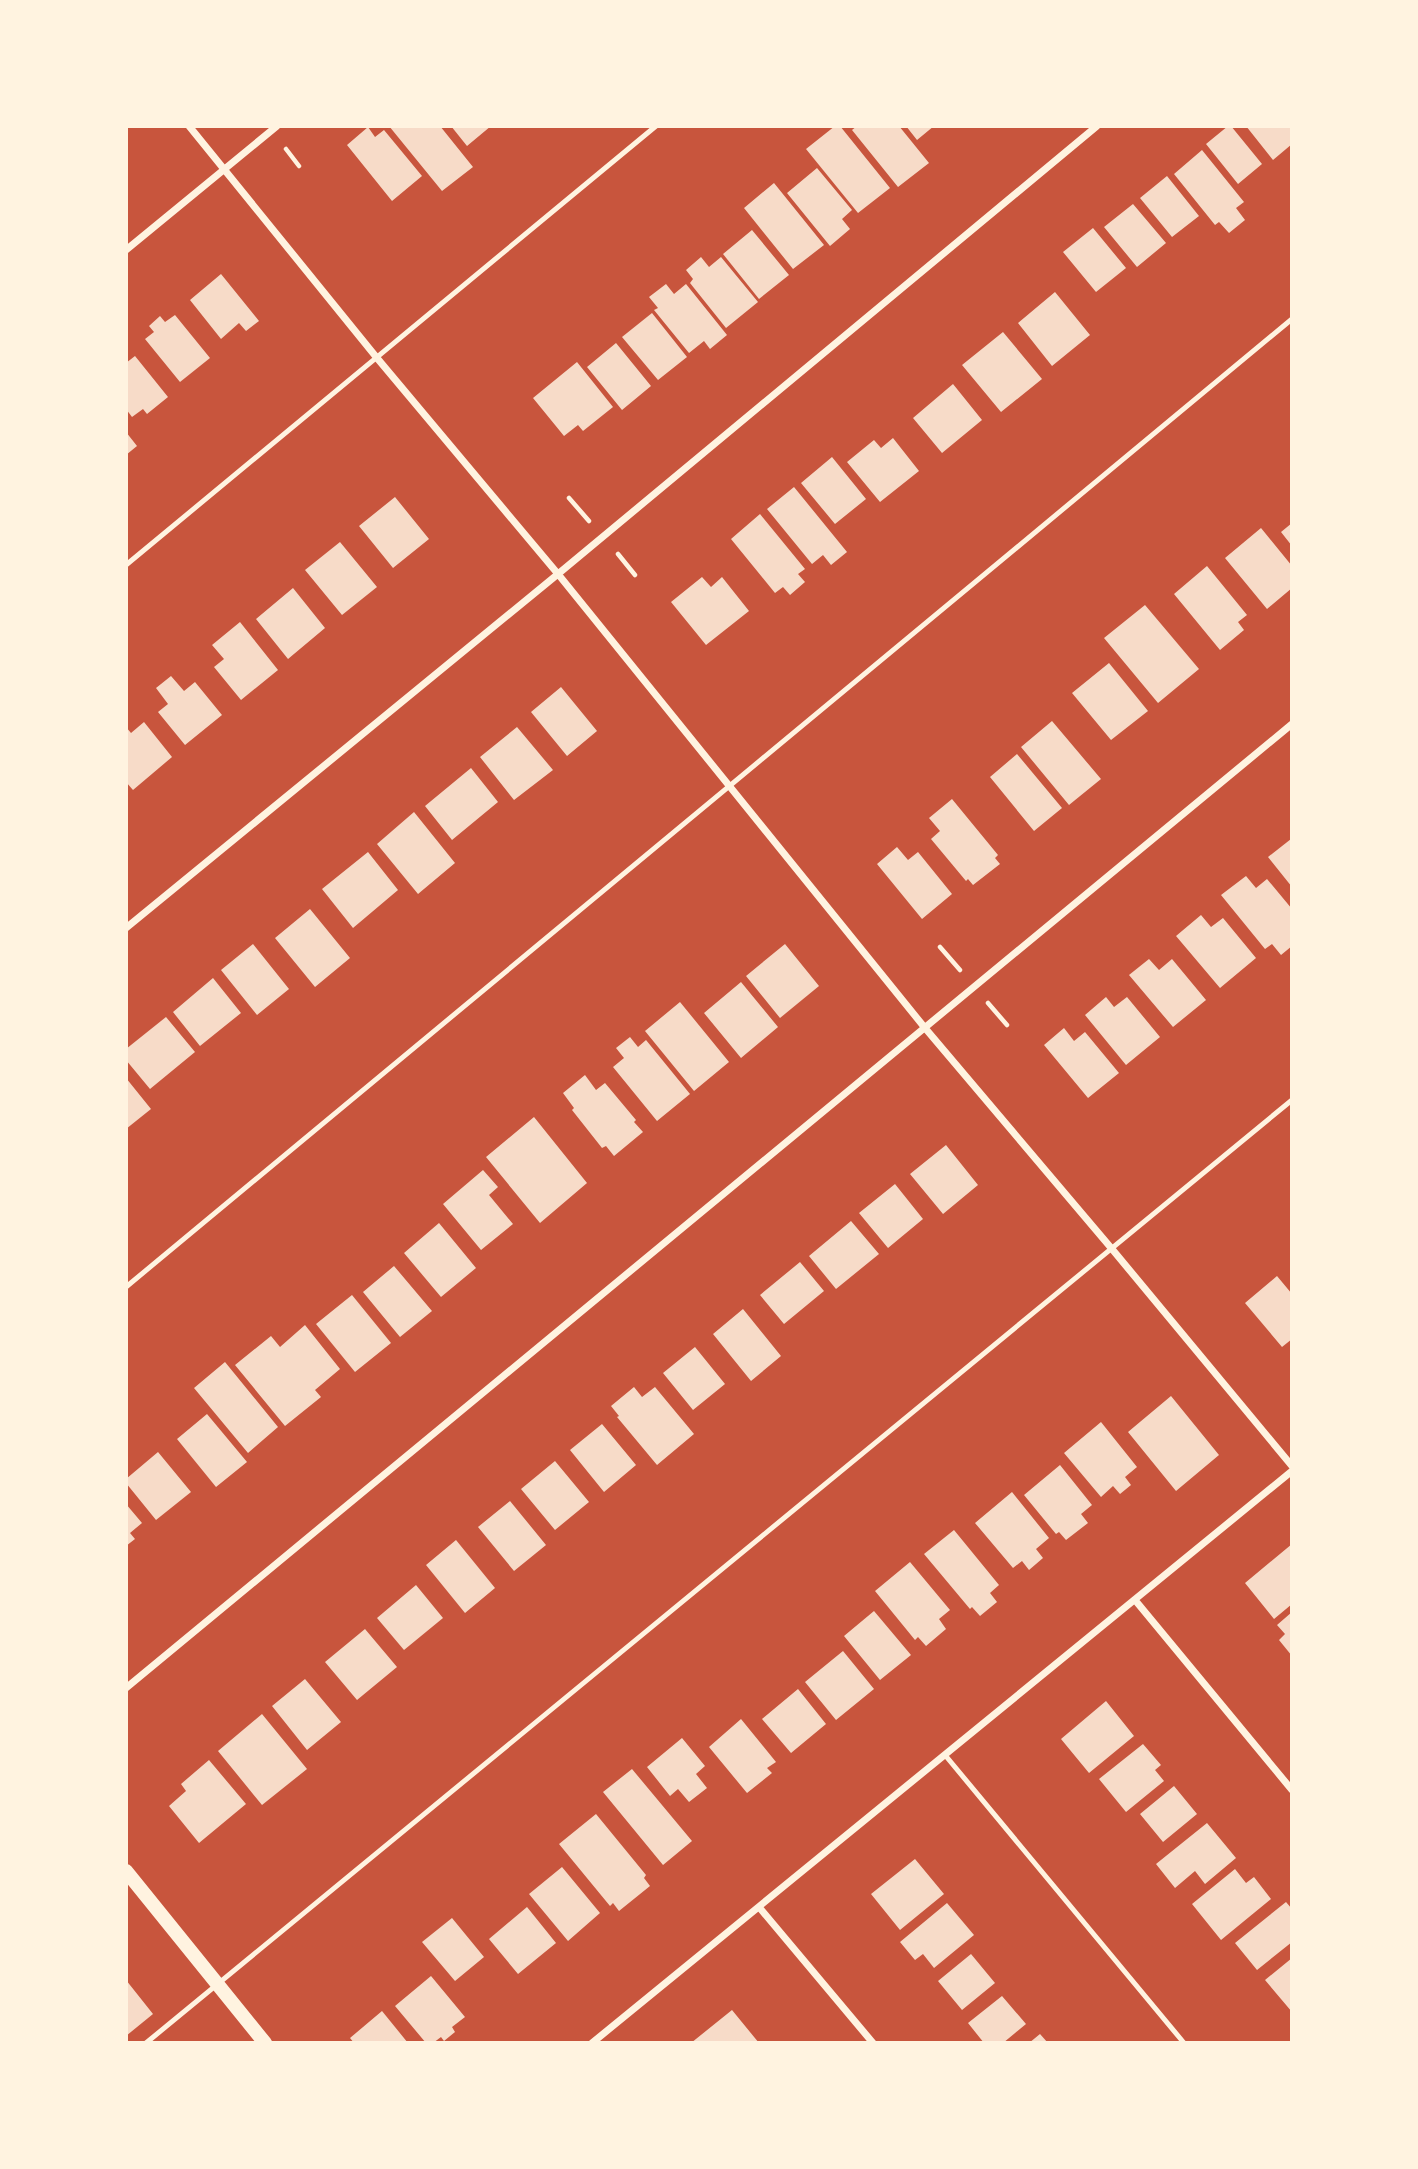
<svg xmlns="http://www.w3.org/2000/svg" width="1418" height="2169" viewBox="0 0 1418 2169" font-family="'Public Sans',sans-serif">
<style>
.building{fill:#f7dbc8}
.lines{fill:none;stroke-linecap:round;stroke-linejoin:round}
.path{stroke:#fff3e0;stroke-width:4.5}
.service{stroke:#fff3e0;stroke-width:5}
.minor{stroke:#fff3e0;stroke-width:7}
.secondary{stroke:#fff3e0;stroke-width:14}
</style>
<rect width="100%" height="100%" fill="#c8553d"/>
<path class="building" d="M389,126h51l33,41 -31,24z
M451,126h40l-24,20z
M835,126h5l50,62 -32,25 -52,-64z
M857,126h18l2,2 3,-2h19l30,37 -31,24 -46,-57z
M906,126h28l-17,14z
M1228,126h3l31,38 -24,20 -32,-40z
M1246,126h44l2,2v16l-19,16z
M368,127l7,10 9,-7 38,46 -30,25 -45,-56z
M1202,150l42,52 -8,6 9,12 -16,13 -10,-11 -4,3 -41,-51z
M817,168l35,42 -10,9 8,10 -20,17 -43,-53z
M1167,176l32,40 -27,21 -32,-39z
M774,183l50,62 -31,24 -49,-61z
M1133,204l33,39 -29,24 -33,-40z
M1093,228l33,40 -30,24 -33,-40z
M752,230l37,45 -30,24 -36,-45z
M701,257l8,10 12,-10 37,45 -32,26 -36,-45 3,-4 -7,-9z
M221,274l38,47 -13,10 -7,-8 -18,16 -31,-39z
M666,284l8,10 12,-10 41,51 -17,14 -6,-8 -15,12 -35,-43 4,-2 -9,-11z
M1055,292l35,43 -38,31 -34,-43z
M652,313l35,44 -29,23 -36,-43z
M175,315l35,43 -30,24 -35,-43 9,-7 -5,-6 11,-10 5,6z
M1003,332l39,47 -41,33 -39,-47z
M616,343l35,43 -29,24 -35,-43z
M135,356l33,41 -21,17 -4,-5 -11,8 -6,-8v-46z
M577,362l36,45 -30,24 -5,-6 -14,11 -31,-38z
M953,384l29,36 -40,33 -29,-35z
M126,432l11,14 -11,9z
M893,438l26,33 -39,31 -33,-40 27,-22 7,8z
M832,457l34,42 -31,25 -34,-41z
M794,487l53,65 -16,13 -8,-10 -11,9 -45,-55z
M395,497l34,42 -36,29 -34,-42z
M760,514l45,55 -7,5 7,8 -15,13 -7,-8 -8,6 -44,-54z
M1292,523v23l-11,-14z
M1261,528l31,38v22l-25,21 -42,-51z
M340,542l37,45 -35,28 -37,-45z
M1207,566l40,49 -9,7 6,8 -24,20 -46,-56z
M702,577l9,10 11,-10 27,34 -43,34 -35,-43z
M293,588l32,40 -37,31 -32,-40z
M1145,605l54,64 -41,34 -54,-65z
M240,622l38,48 -37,30 -27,-33 10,-8 -12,-14z
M1109,663l39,48 -37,29 -39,-47z
M171,676l13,15 11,-9 27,33 -37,30 -27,-33 10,-8 -12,-16z
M561,687l36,44 -30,25 -36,-44z
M1052,721l49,58 -32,26 -48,-58z
M144,722l28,35 -39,33 -7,-8v-55l5,6z
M517,727l36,43 -39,30 -34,-43z
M1017,754l45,54 -28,23 -44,-54z
M471,768l27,34 -46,38 -27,-34z
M952,799l46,56 -3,3 5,6 -27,21 -5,-6 -2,2 -35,-42 9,-8 -11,-13z
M414,812l41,51 -37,31 -41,-50z
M1291,839l1,1v47l-24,-30z
M897,847l11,13 10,-8 34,42 -30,25 -45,-55z
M368,852l30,38 -45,38 -31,-39z
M1246,876l10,12 11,-9 25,30v37l-11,9 -9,-11 -7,5 -44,-54z
M310,909l40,49 -35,29 -40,-49z
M1201,915l10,12 12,-9 33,40 -36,30 -44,-52z
M253,944l36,45 -32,26 -36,-45z
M785,944l34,42 -39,32 -34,-42z
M1149,959l10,11 13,-11 34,41 -33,27 -44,-52z
M213,978l28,35 -41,33 -27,-34z
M741,982l37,45 -37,31 -37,-45z
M1106,997l8,10 13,-10 33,40 -34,28 -41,-50z
M680,1002l49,60 -35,29 -49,-60z
M166,1017l29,35 -45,37 -24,-29v-11z
M1064,1028l10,13 11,-9 34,41 -31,25 -44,-53z
M630,1037l8,10 8,-7 44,54 -33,27 -44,-54 11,-9 -8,-10z
M585,1075l11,15 9,-7 31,37 -2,2 9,10 -29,24 -8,-10 -4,2 -30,-38 2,-2 -11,-15z
M126,1078l25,31 -25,20z
M534,1117l53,66 -47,40 -54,-66z
M946,1145l32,40 -35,29 -33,-40z
M483,1170l15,17 -9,8 24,29 -32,26 -38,-46z
M895,1184l28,35 -35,29 -29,-35z
M851,1221l28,33 -43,35 -27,-33z
M439,1223l37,45 -35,29 -37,-44z
M800,1262l24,29 -40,33 -24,-29z
M394,1266l38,45 -32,26 -37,-45z
M1277,1276l15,18v45l-10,8 -37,-44z
M352,1295l39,48 -36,29 -39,-48z
M743,1309l38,47 -30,25 -38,-47z
M305,1325l35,44 -25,21 6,7 -36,29 -50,-61 36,-29 9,11z
M695,1347l30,37 -32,26 -30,-37z
M225,1362l53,65 -30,26 -54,-65z
M634,1387l8,10 13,-10 39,47 -37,31 -40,-48 2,-1 -8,-10z
M1171,1396l48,59 -43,36 -48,-59z
M207,1414l40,48 -31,25 -39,-48z
M1101,1422l36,45 -12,10 6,8 -11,9 -7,-8 -12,11 -37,-44z
M602,1424l34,41 -32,27 -34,-42z
M158,1452l33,40 -35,28 -30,-37v-4z
M555,1461l34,41 -34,28 -34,-41z
M1060,1465l32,40 -11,9 7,9 -22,17 -7,-8 -3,2 -32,-39z
M1012,1492l37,46 -13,11 7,9 -14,12 -7,-9 -9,7 -38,-45z
M510,1501l36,44 -32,26 -36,-44z
M126,1504l16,19 -12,10 5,6 -9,7z
M954,1530l45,55 -9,8 7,9 -17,14 -8,-9 -2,2 -46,-55z
M456,1540l39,48 -30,25 -39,-48z
M1292,1544v60l-18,15 -29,-36z
M910,1562l40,48 -11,9 7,10 -20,17 -8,-9 -3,3 -40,-49z
M416,1585l27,33 -39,32 -27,-32z
M874,1611l37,44 -31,25 -36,-44z
M1292,1612v44l-13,-16 6,-6 -8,-9z
M365,1629l32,38 -40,33 -32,-38z
M843,1651l31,38 -38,31 -31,-38z
M305,1679l36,43 -34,28 -35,-44z
M798,1689l28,35 -35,29 -29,-34z
M1106,1701l28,35 -45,37 -28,-34z
M262,1714l45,55 -45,36 -44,-54z
M741,1719l35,43 -9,6 5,5 -25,20 -38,-46z
M682,1738l23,28 -9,8 11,14 -18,14 -11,-13 -8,7 -23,-29z
M1143,1744l18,21 -6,5 9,11 -38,31 -27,-33z
M209,1760l37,44 -47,39 -30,-37 17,-15 -5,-7z
M632,1769l60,72 -29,24 -60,-73z
M1174,1786l23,28 -34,28 -23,-28z
M596,1814l50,61 -2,3 6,8 -31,25 -6,-8 -3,3 -51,-62z
M1207,1823l29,35 -31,26 -10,-13 -20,17 -19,-24z
M915,1859l29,35 -44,36 -29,-36z
M562,1867l38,46 -32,28 -39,-47z
M1235,1869l11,14 8,-6 17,22 -50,41 -29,-36z
M1286,1902l6,7v33l-35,28 -22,-27z
M947,1903l27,32 -40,33 -11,-14 -8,6 -15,-18z
M527,1907l29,36 -38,31 -29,-35z
M452,1918l32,39 -29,24 -33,-39z
M971,1954l24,29 -33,27 -24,-29z
M1292,1958v54l-27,-32z
M431,1976l34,41 -13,10 3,5 -11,9 -3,-4 -8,6h-7l-31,-37z
M126,1980l27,34 -27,22z
M1002,1996l24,28 -23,19h-19l-16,-20z
M732,2010l27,33h-68z
M382,2011l26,32h-54l-4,-5z
M1040,2034l8,9h-19z"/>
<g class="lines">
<path class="path" d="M286,149l13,17
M569,498l20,23
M618,554l17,21
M940,947l20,23
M988,1003l19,22"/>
<path class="service" d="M126,565l530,-439
M126,1287l1166,-968
M945,1755l239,288
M146,2043l1146,-943"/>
<path class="minor" d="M189,126l188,232 181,216 367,454 187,221 180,217
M126,250l151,-124
M126,928l432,-354 539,-448
M1135,1600l157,190
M126,1688l1166,-964
M759,1907l114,136
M592,2043l700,-572"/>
<path class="secondary" d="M126,1871l139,172"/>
</g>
<rect width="1418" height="2169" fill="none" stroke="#fff3e0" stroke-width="256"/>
</svg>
